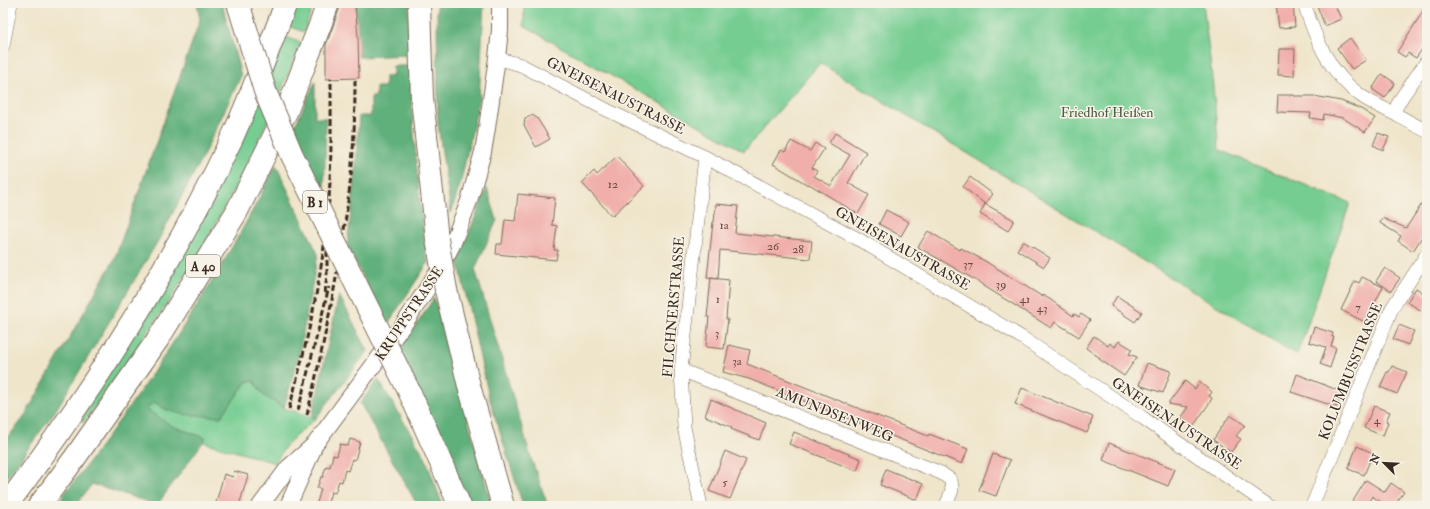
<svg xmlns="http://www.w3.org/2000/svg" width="1430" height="509" viewBox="0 0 1430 509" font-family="'IM FELL Double Pica',serif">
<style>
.green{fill:#76cd92;stroke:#587c58}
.forest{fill:#60b07c;stroke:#4e6d4d}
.building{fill:#f1afaa}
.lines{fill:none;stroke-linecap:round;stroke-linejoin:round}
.minor-casing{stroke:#7a6b5a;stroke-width:14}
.tertiary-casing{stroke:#7a6b5a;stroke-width:18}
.motorway-casing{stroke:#7a6b5a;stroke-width:24}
.minor{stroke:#fff;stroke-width:13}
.tertiary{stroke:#fff;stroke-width:16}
.motorway{stroke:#fff;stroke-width:22}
.rail{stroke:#3b2a1e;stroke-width:3;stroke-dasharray:6 3;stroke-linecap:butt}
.motorway-bridge-casing{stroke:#7a6b5a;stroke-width:24;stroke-linecap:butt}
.motorway-bridge{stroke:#fff;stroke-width:22}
.labels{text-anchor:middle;stroke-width:3;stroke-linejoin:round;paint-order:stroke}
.number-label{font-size:12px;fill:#684b41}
.shield{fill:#f7f3e8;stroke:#73665b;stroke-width:1}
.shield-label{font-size:13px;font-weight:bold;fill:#3b2a1e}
.street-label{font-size:14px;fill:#3b2a1e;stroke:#f7f3e8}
.park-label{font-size:14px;fill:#4d5b41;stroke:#f7f3e8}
</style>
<rect width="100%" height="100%" fill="#f7f3e8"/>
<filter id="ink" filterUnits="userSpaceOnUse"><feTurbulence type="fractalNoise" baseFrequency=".025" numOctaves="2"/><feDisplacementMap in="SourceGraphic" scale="8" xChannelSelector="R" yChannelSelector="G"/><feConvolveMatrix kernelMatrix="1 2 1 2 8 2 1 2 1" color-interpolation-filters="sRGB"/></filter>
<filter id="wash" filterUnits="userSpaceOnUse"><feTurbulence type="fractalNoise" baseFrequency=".012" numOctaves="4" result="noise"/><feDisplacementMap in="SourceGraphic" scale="16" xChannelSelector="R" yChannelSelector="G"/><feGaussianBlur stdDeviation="0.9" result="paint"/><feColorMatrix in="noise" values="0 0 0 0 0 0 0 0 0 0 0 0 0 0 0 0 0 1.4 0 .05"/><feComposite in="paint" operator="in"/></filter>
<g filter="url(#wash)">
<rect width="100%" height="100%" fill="#efe5ca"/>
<path class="green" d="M296,3h18l-10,29 -16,-6z
M524,3h679l9,74 7,73 131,53 -53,152 -477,-292 -76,88 -220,-125z
M284,36l17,7c-36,88 -78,175 -130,255 -28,42 -58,83 -87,124l-4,-2z
M247,381h7l9,14 21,13 32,10 -29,26 -12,19 -72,-21 2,-4 -33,-12 -26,-17 8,-7 11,7 56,8z"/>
<path class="forest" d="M197,3h25l19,73 -38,80 -45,85 -102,169 -53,73v-29l3,-3 -3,-2v-6l20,-24 92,-161 85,-238z
M355,3h54v52l-50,2z
M437,3h47l-5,97 -19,85 -9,28 -13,-89z
M393,66h17c3,66 8,131 18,197l-41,62 -40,-79 8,-67 4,-63h12v-19h5v-10h9v-11h8z
M315,82v36h11l-2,80 -31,-68z
M276,165l42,89 -19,100 -15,54 -21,-13 -9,-14h-7l-26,36 -41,-3 -15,-5 -11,-7 -8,7 26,17 34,12 -49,67 -65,-21 -17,22h-20c67,-85 129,-175 183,-269 13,-23 26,-48 38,-72z
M487,188l10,32 -22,49 57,192 16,45h-25l-34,-109 -31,-137z
M339,295l29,56 -52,67 -4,-1z
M434,298l58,208h-23l-69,-156z
M378,379l47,78 18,49h-25l-58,-103z"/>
<g id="blocks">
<path class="building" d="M340,3h15l3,34 1,41 -33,1v-34l14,-38z
M1276,3h17l2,24 -16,1z
M1316,3h18l7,16 -16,7z
M1427,5v37l-11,16 -8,-5 -3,4 -8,-5z
M1350,38l16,22 -14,9 -15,-21z
M1279,49h16l-1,27 -16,-1z
M1382,74l13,9 -10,15 -13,-9z
M1278,95h16v1h20l27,5 20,8 14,9 -10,14 -22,-14 -19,-4 -1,6 -13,-2 1,-5 -34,-1z
M532,115l5,3 13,21 -14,8 -12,-22 1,-6z
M835,133l31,19 -18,31 21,12 -11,19 -49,-30 -1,1 -35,-21 8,-14 4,2 6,-11 19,10 5,-8 9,6 -12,19 5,3 -3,5 17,10 19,-31 -21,-12z
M1378,133l11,4 -6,13 -10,-5z
M617,156l27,30 -32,30 -30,-33 12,-12 3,4z
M970,177l23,17 -8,10 -22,-17z
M518,194l37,4 -3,27 5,1 -3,24h4l-2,10 -60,-6 1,-10h5l3,-24 10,1z
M1427,196v33l-14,22 -15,-10 3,-5 -21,-13 2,-5 24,10z
M716,204l22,2 -3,27 77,8 -2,18 -90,-9 -2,29 -11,-1 6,-56h1z
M985,204l29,16 -6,11 -28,-17z
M886,210l23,12 -8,14 -22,-12z
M928,231l32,19 1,-2 24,13 58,36 1,-2 29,21 1,-2 5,3 2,-3 9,6 -11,17 -24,-15 -4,6 -67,-42v-1l-66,-38z
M1023,241l27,17 -6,9 -27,-17z
M1385,268l15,10 -9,13 -15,-10z
M1362,277l21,10 -18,35 -24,-12 14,-29 4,2z
M711,278l18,2 -3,39h2l-4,30 -18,-2 3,-30h-2z
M1416,288l11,8v8l-5,7 -15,-9z
M1117,296l25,16 -7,10 -24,-16z
M1399,325l15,6 -6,14 -15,-6z
M1314,327l19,6 -1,4h2l-3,9 5,2 -6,20 -10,-4 6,-17 -17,-5z
M1094,336l14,10 2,-3 5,4 4,-6 13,8 -3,5 8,3 -13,19 -25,-17 1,-1 -14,-10z
M729,345l21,5 -3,14 181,72 1,-2 39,15 -6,15 -213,-85 -26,-7z
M1147,363l24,8 -8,22 -24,-8z
M1392,366l15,6 -10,22 -17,-7 7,-15h2z
M1297,374l45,18 -5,15 -46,-15z
M1185,381l10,8 4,-7 13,10 -3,4 3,2 -2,4 -17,25 -13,-9 8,-11 -20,-3z
M1022,388l71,29 -6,16 -72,-29z
M711,399l55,24 -7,17 -28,-11 1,-2 -27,-11z
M1374,406l16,6 -4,9 2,1 -5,14 -19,-8z
M1230,415l15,10 -9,11 5,3 -10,13 -18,-12z
M794,432l67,27 -4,12 -68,-27z
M350,439l10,3 -5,18 -3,-1 -4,12 -3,-1 -3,12 -3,-1 -4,12 -4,-1 -4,14h-11l5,-17 -4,-1 4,-11h2l3,-11 4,1 3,-12 4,1 3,-12 8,2z
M1109,443l66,26 -7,17 -65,-26z
M1357,446l16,7 -9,22 -16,-6z
M725,451l21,9 -16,39 -21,-8z
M993,454l17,6 -14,36 -17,-6z
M886,469l37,15 -6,16 -37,-15z
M234,471l14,4 -9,31h-24l9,-32 9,3z
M1366,480l19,12 6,-9 13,9 -10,14h-7l-15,-10 -6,10h-16z"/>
</g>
</g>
<g filter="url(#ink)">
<use href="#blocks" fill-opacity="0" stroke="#7a6b5a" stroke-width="1"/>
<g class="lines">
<defs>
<path id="minor" d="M1304,3c11,35 25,70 56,92 11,8 23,13 35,19 11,6 21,12 32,17
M3,46l8,-43
M497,58l24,7 86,45 98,47 153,82 163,98 122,81 126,88
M1393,113l9,-16 25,-36
M681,370l260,103 10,7 1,10 -6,16
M701,506l-17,-79 -3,-57 24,-213
M1312,506l80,-198 35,-54"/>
<path id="tertiary" d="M260,506l28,-38 27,-24 89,-120 34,-52 14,-27 17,-44 14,-49 4,-24 10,-70 3,-28v-27
M288,506l25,-57"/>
<path id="motorway" d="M419,3l3,95 15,141
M446,290l22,92 35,124
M410,393l50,113
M6,506c86,-115 165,-238 226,-368 20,-44 37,-89 54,-135
M39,506l35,-47 84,-120 78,-126 51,-103 35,-90 6,-17"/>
</defs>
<use href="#minor" class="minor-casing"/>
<use href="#tertiary" class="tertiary-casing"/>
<use href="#motorway" class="motorway-casing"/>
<use href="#minor" class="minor"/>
<use href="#tertiary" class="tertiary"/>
<use href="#motorway" class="motorway"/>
<path class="rail" d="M325,293l2,-19v-23
M289,409c17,-62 31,-123 38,-187 5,-48 4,-96 4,-143
M298,411l31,-124
M307,415c18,-76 34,-153 43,-230 4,-36 5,-71 5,-107"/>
<defs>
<path id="motorway-bridge" d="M238,3l27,88 27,64 118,238
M437,239l9,51"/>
</defs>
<use href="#motorway-bridge" class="motorway-bridge-casing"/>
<use href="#motorway-bridge" class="motorway-bridge"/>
</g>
</g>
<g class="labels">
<g class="number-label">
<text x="613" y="188">12</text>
<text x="724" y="229">1a</text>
<text x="773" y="250">26</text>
<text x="798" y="253">28</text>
<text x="968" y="268">37</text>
<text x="1001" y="288">39</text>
<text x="718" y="303">1</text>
<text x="1025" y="303">41</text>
<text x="1358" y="311">7</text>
<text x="1042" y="312">43</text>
<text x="717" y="337">3</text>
<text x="737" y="365">3a</text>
<text x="1377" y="424">4</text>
<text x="725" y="486">5</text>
</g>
<g class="shield">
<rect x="303" y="191" width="24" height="22" rx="3"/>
<rect x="186" y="255" width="34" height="22" rx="3"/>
</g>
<g class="shield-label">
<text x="315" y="207">B 1</text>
<text x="203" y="271">A 40</text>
</g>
<g class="street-label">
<text transform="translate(616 95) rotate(27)" y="5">GNEISENAUSTRASSE</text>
<text transform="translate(903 248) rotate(30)" y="5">GNEISENAUSTRASSE</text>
<text transform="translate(673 307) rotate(-85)" y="5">FILCHNERSTRASSE</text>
<text transform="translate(409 313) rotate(-56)" y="5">KRUPPSTRASSE</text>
<text transform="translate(1350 371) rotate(-68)" y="5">KOLUMBUSSTRASSE</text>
<text transform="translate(835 414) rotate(22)" y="5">AMUNDSENWEG</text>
<text transform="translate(1177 423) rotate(34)" y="5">GNEISENAUSTRASSE</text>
</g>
<g class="park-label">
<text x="1107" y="117">Friedhof Heißen</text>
</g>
</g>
<rect width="1430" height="509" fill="none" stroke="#f7f3e8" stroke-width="16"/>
<g transform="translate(1384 463) rotate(294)" stroke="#f7f3e8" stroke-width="3" paint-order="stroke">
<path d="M0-3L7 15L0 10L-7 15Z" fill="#3b2a1e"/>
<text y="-6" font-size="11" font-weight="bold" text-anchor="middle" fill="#3b2a1e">N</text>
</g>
</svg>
